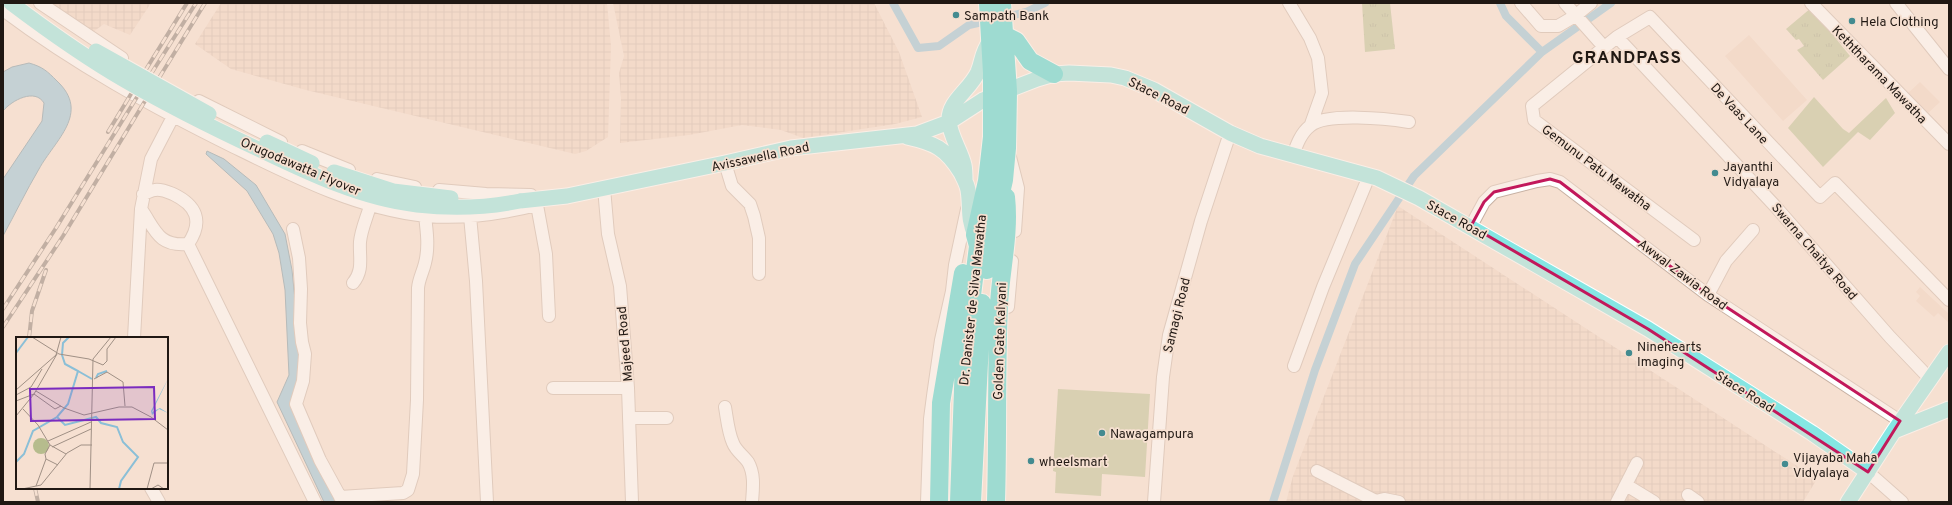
<svg xmlns="http://www.w3.org/2000/svg" width="1952" height="505" viewBox="0 0 1952 505" font-family="Overpass,sans-serif">
<style>
.built{fill:#efd2bf}
.industrial{fill:url(#industrial-grid)}
.grass{fill:url(#grass-tufts)}
.green{fill:#b6bc8d}
.water{fill:#8abfd7;stroke:#6a8d9c}
.lines{fill:none;stroke-linecap:round;stroke-linejoin:round}
.canal{stroke:#8abfd7;stroke-width:8}
.minor-casing{stroke:#c7b1a3;stroke-width:14}
.major-casing{stroke:#fff;stroke-width:17}
.highway-casing{stroke:#fff;stroke-width:20}
.minor{stroke:#fff;stroke-width:12}
.major{stroke:#85e6e3;stroke-width:15}
.highway{stroke:#33d6d0;stroke-width:18}
.rail-casing{stroke:#82746a;stroke-width:4}
.rail{stroke:#f6e0d1;stroke-width:2.5;stroke-dasharray:8;stroke-linecap:butt}
.major-bridge-casing{stroke:#fff;stroke-width:17;stroke-linecap:butt}
.major-bridge{stroke:#85e6e3;stroke-width:15}
.marked{fill:none;stroke:#c2185b;stroke-width:3;stroke-linejoin:round}
.poi-dot{fill:#438b90;stroke:#f6e0d1;stroke-width:1.5}
.labels{text-anchor:middle;stroke-width:3.5;stroke-linejoin:round;paint-order:stroke}
.poi-label{font-size:13px;fill:#201813;stroke:#f6e0d1;text-anchor:start}
.street-label{font-size:13px;fill:#201813;stroke:#f6e0d1}
.district-label{font-size:17px;font-weight:bold;letter-spacing:1px;fill:#201813;stroke:#f6e0d1}
.inset-river{fill:none;stroke:#8abfd7;stroke-width:2}
.inset-road{fill:none;stroke:#a09085;stroke-width:1}
.view{fill:#7b2cbf;fill-opacity:0.15;stroke:#7b2cbf;stroke-width:2}
.inset-edge{fill:none;stroke:#201813;stroke-width:2}
</style>
<defs>
<pattern id="industrial-grid" width="8" height="8" patternUnits="userSpaceOnUse"><rect width="8" height="8" fill="#efd2bf"/><path d="M0 4h8M4 0v8" fill="none" stroke="#cdb4a3"/></pattern>
<pattern id="grass-tufts" width="24" height="20" patternUnits="userSpaceOnUse"><rect width="24" height="20" fill="#b6bc8d"/><path d="M3 7l-1-3M5 7V3M7 7l1-3M15 17l-1-3M17 17v-4M19 17l1-3" fill="none" stroke="#9ca179"/></pattern>
</defs>
<rect width="100%" height="100%" fill="#f6e0d1"/>
<path class="built" d="M1749,35l58,65 -24,21 -58,-65z
M1920,82l20,20 -14,13 -19,-21z
M1920,287l29,27v9l-11,-10 -4,4 -18,-16 4,-5 -4,-4z"/>
<path class="industrial" d="M46,3h105l-21,32 -26,-11 -11,8z
M221,3h386l4,43 -3,91 -22,14 -11,3 -269,-64 -75,-21 -36,-25z
M613,3h261l25,49 23,65 -27,7 -92,14 -22,-8 -39,-5 -53,10 -69,8 1,-45 -2,-25 5,-17z
M1398,206l419,273 -14,23h-517l7,-26z"/>
<path class="grass" d="M1362,3h28l5,46 -30,3z
M1811,8l39,48 -27,24 -26,-30 7,-4 -5,-7 -3,1 -10,-11z"/>
<path class="green" d="M1814,97l29,32 6,4 37,-35 9,15 -25,27 -12,-8 -35,35 -35,-39z
M1058,389l92,5 -5,83 -43,-3 -1,22 -46,-3 1,-21 -3,-1z"/>
<path class="water" d="M29,63c14,4 18,8 28,18 34,32 -2,59 -18,88 -13,22 -24,45 -36,67v-57l39,-58 2,-18c-9,-15 -32,-3 -41,8v-39l9,-5z
M207,151l17,8 32,26 29,49 7,36 9,90v14l-10,27 46,101h-13l-47,-100 12,-27 -4,-85 -6,-37 -6,-19 -26,-43 -41,-37z"/>
<g class="lines">
<path class="canal" d="M893,3l25,45 21,-2 30,-21 22,-5
M1500,3l6,13 36,36
M1002,18l24,-6 19,-9
M1273,502l42,-132 40,-106 59,-88 128,-124 69,-49"/>
<defs>
<path id="minor" d="M40,3l82,55
M1289,3l21,35 8,20 4,35 -11,31
M1521,3l20,23h17l17,-10 16,-13
M1565,3l39,44
M1811,3l138,141
M1896,3l53,66
M3,10c72,54 150,97 231,137 61,30 124,62 192,69 38,3 75,-2 111,-11
M1617,37l158,169 115,131 40,42
M199,101l82,41
M302,151l47,19
M1293,155c4,-11 8,-22 17,-29 16,-14 79,-7 99,-4
M1010,157l8,31 -3,43
M725,163l7,23 18,18 4,12 5,22v36
M377,179l38,8
M604,188l4,46 12,52 8,102 4,114
M439,190l47,4 45,1
M143,194c4,-1 8,-4 12,-4 6,-1 13,2 18,4 23,11 31,27 15,50
M537,205l9,49 3,62
M141,209c14,20 17,38 47,35
M470,216l6,65 11,221
M1471,226l13,-24 10,-10 43,-11 13,-2 10,3 148,113 192,126
M293,229l6,29 2,31 -1,34 2,19 3,12 -2,27 -7,23 24,56 23,42
M1694,240l-160,-120 -2,-14 85,-69 33,-20 170,180 15,-14 114,117
M188,244l127,258
M353,283c11,-13 6,-26 7,-41 1,-12 7,-25 10,-36
M1708,295l18,-34 27,-31
M1008,307l4,-46
M134,338l7,-129 10,-50 26,-50
M1294,366l29,-79 46,-111
M553,388h75
M725,407c2,11 3,25 8,36 3,8 10,12 15,19 7,12 5,27 4,40
M629,418h38
M1317,471l59,30 8,-2 15,3
M1868,472l34,30
M1626,485l28,17
M151,488l8,14
M1688,495l10,7
M340,497l63,-4 5,-3 5,-16 4,-74 1,-112c1,-10 5,-16 7,-25 4,-15 2,-31 0,-47
M927,502l3,-83 3,-23 8,-56 11,-49 3,-26 12,-56
M1154,502l9,-125 6,-42 32,-114 29,-88
M1617,502l20,-39"/>
<path id="major" d="M907,137c27,6 39,11 54,36 3,6 6,11 7,17 3,18 -1,27 7,45
M965,180c0,-5 0,-10 -1,-15 -3,-14 -14,-29 -15,-44 -1,-20 21,-31 29,-49 5,-12 3,-18 12,-31
M520,201l47,-5 158,-33 66,-15 126,-14 32,-12 34,-22 54,-21 17,-5 15,-1 42,2 14,3 29,12 76,43 30,13 117,32 42,20 229,131 164,104 56,39
M1894,431l55,-22
M1848,502l46,-71 55,-79"/>
<path id="highway" d="M1004,35l12,6 14,20 24,13
M987,270l6,-42 11,-48 3,-32 1,-57 -6,-88
M939,502l2,-99 22,-130
M959,502l5,-141 14,-115 -3,-11 12,-54 5,-44v-64l-4,-70
M972,502l10,-199
M996,502c2,-66 0,-132 3,-198 2,-36 11,-71 7,-107"/>
</defs>
<use href="#minor" class="minor-casing"/>
<use href="#major" class="major-casing"/>
<use href="#highway" class="highway-casing"/>
<use href="#minor" class="minor"/>
<use href="#major" class="major"/>
<use href="#highway" class="highway"/>
<defs>
<path id="rail" d="M145,71l42,-68
M151,74l45,-71
M159,78l46,-75
M108,132l23,-38
M3,309l53,-81 81,-131
M3,327l60,-91 82,-135
M29,338l3,-27 14,-41
M35,488l3,14"/>
</defs>
<use href="#rail" class="rail-casing"/>
<use href="#rail" class="rail"/>
<defs>
<path id="major-bridge" d="M11,3c37,28 75,55 115,78 43,25 87,47 132,68 50,24 104,50 159,56 35,4 69,3 103,-4
M96,51l113,63
M267,142l45,21
M334,172l59,19 58,7"/>
</defs>
<use href="#major-bridge" class="major-bridge-casing"/>
<use href="#major-bridge" class="major-bridge"/>
</g>
<path d="M0 0H1952V505H0ZM1550,179l10,3 148,113 192,126 -32,51 -220,-143 -177,-103 13,-24 10,-10z" fill="#f6e0d1" fill-opacity=".55" fill-rule="evenodd"/>
<path class="marked" d="M1550,179l10,3 148,113 192,126 -32,51 -220,-143 -177,-103 13,-24 10,-10z"/>
<g class="poi-dot">
<circle cx="956" cy="15" r="4"/>
<circle cx="1852" cy="21" r="4"/>
<circle cx="1715" cy="173" r="4"/>
<circle cx="1629" cy="353" r="4"/>
<circle cx="1102" cy="433" r="4"/>
<circle cx="1031" cy="461" r="4"/>
<circle cx="1785" cy="464" r="4"/>
</g>
<g class="labels">
<g class="poi-label">
<text x="964" y="20">Sampath Bank</text>
<text x="1860" y="26">Hela Clothing</text>
<text x="1723" y="171">Jayanthi<tspan x="1723" dy="15">Vidyalaya</tspan></text>
<text x="1637" y="351">Ninehearts<tspan x="1637" dy="15">Imaging</tspan></text>
<text x="1110" y="438">Nawagampura</text>
<text x="1793" y="462">Vijayaba Maha<tspan x="1793" dy="15">Vidyalaya</tspan></text>
<text x="1039" y="466">wheelsmart</text>
</g>
<g class="street-label">
<text transform="translate(1880 74) rotate(46)" y="5">Keththarama Mawatha</text>
<text transform="translate(1159 95) rotate(27)" y="5">Stace Road</text>
<text transform="translate(1740 113) rotate(47)" y="5">De Vaas Lane</text>
<text transform="translate(760 156) rotate(-12)" y="5">Avissawella Road</text>
<text transform="translate(301 166) rotate(23)" y="5">Orugodawatta Flyover</text>
<text transform="translate(1597 167) rotate(37)" y="5">Gemunu Patu Mawatha</text>
<text transform="translate(1457 219) rotate(29)" y="5">Stace Road</text>
<text transform="translate(1815 251) rotate(49)" y="5">Swarna Chaitya Road</text>
<text transform="translate(1683 274) rotate(37)" y="5">Awwal Zawia Road</text>
<text transform="translate(972 300) rotate(-84)" y="5">Dr. Danister de Silva Mawatha</text>
<text transform="translate(1176 315) rotate(-76)" y="5">Samagi Road</text>
<text transform="translate(999 341) rotate(-88)" y="5">Golden Gate Kalyani</text>
<text transform="translate(624 344) rotate(-95)" y="5">Majeed Road</text>
<text transform="translate(1745 391) rotate(32)" y="5">Stace Road</text>
</g>
<g class="district-label">
<text x="1627" y="63">GRANDPASS</text>
</g>
</g>
<g transform="translate(16 337)">
<rect width="152" height="152" fill="#f6e0d1"/>
<path d="M17 109a8 8 0 1 1 16 0a8 8 0 1 1-16 0Z" fill="#b6bc8d"/>
<path d="M152,42l-16,33 8,-4 8,5 -9,-4 -7,6 -1,-4z" fill="#8abfd7"/>
<path class="inset-river" d="M0,16l12,-16M62,34l14,8M80,41l2,-4 9,-3M41,80l8,8 31,-8 5,6 16,4 6,15 15,15 -17,24 -2,8M0,125l8,-8 9,-23 24,-14 11,-13 10,-33 -13,-7 -3,-9 1,-12 6,-6"/>
<path class="inset-road" d="M16,0l27,17 30,5 14,6 4,-4v-12l9,-12M78,42l13,-7 16,10 2,24M0,53l40,-35 5,-18M20,54l28,17 20,7 35,-8h13l19,10 17,13M18,57l21,15 6,-3M0,58l15,-8 11,-18M0,64l18,-7M7,72l15,16 12,20 16,9M0,79l18,-22 23,-40M32,104l43,-19M36,110l39,-18M30,122l12,6M20,149l10,-27 -1,-5 5,-9M6,152l19,-4 26,-32 14,-8h11M74,152l3,-130 18,-22M131,152l7,-26h14M135,152l7,-4 6,4"/>
<path class="view" d="M138,50l1,32 -124,2 -1,-32z"/>
<rect width="152" height="152" class="inset-edge"/>
</g>
<rect width="1952" height="505" fill="none" stroke="#201813" stroke-width="8"/>
</svg>
